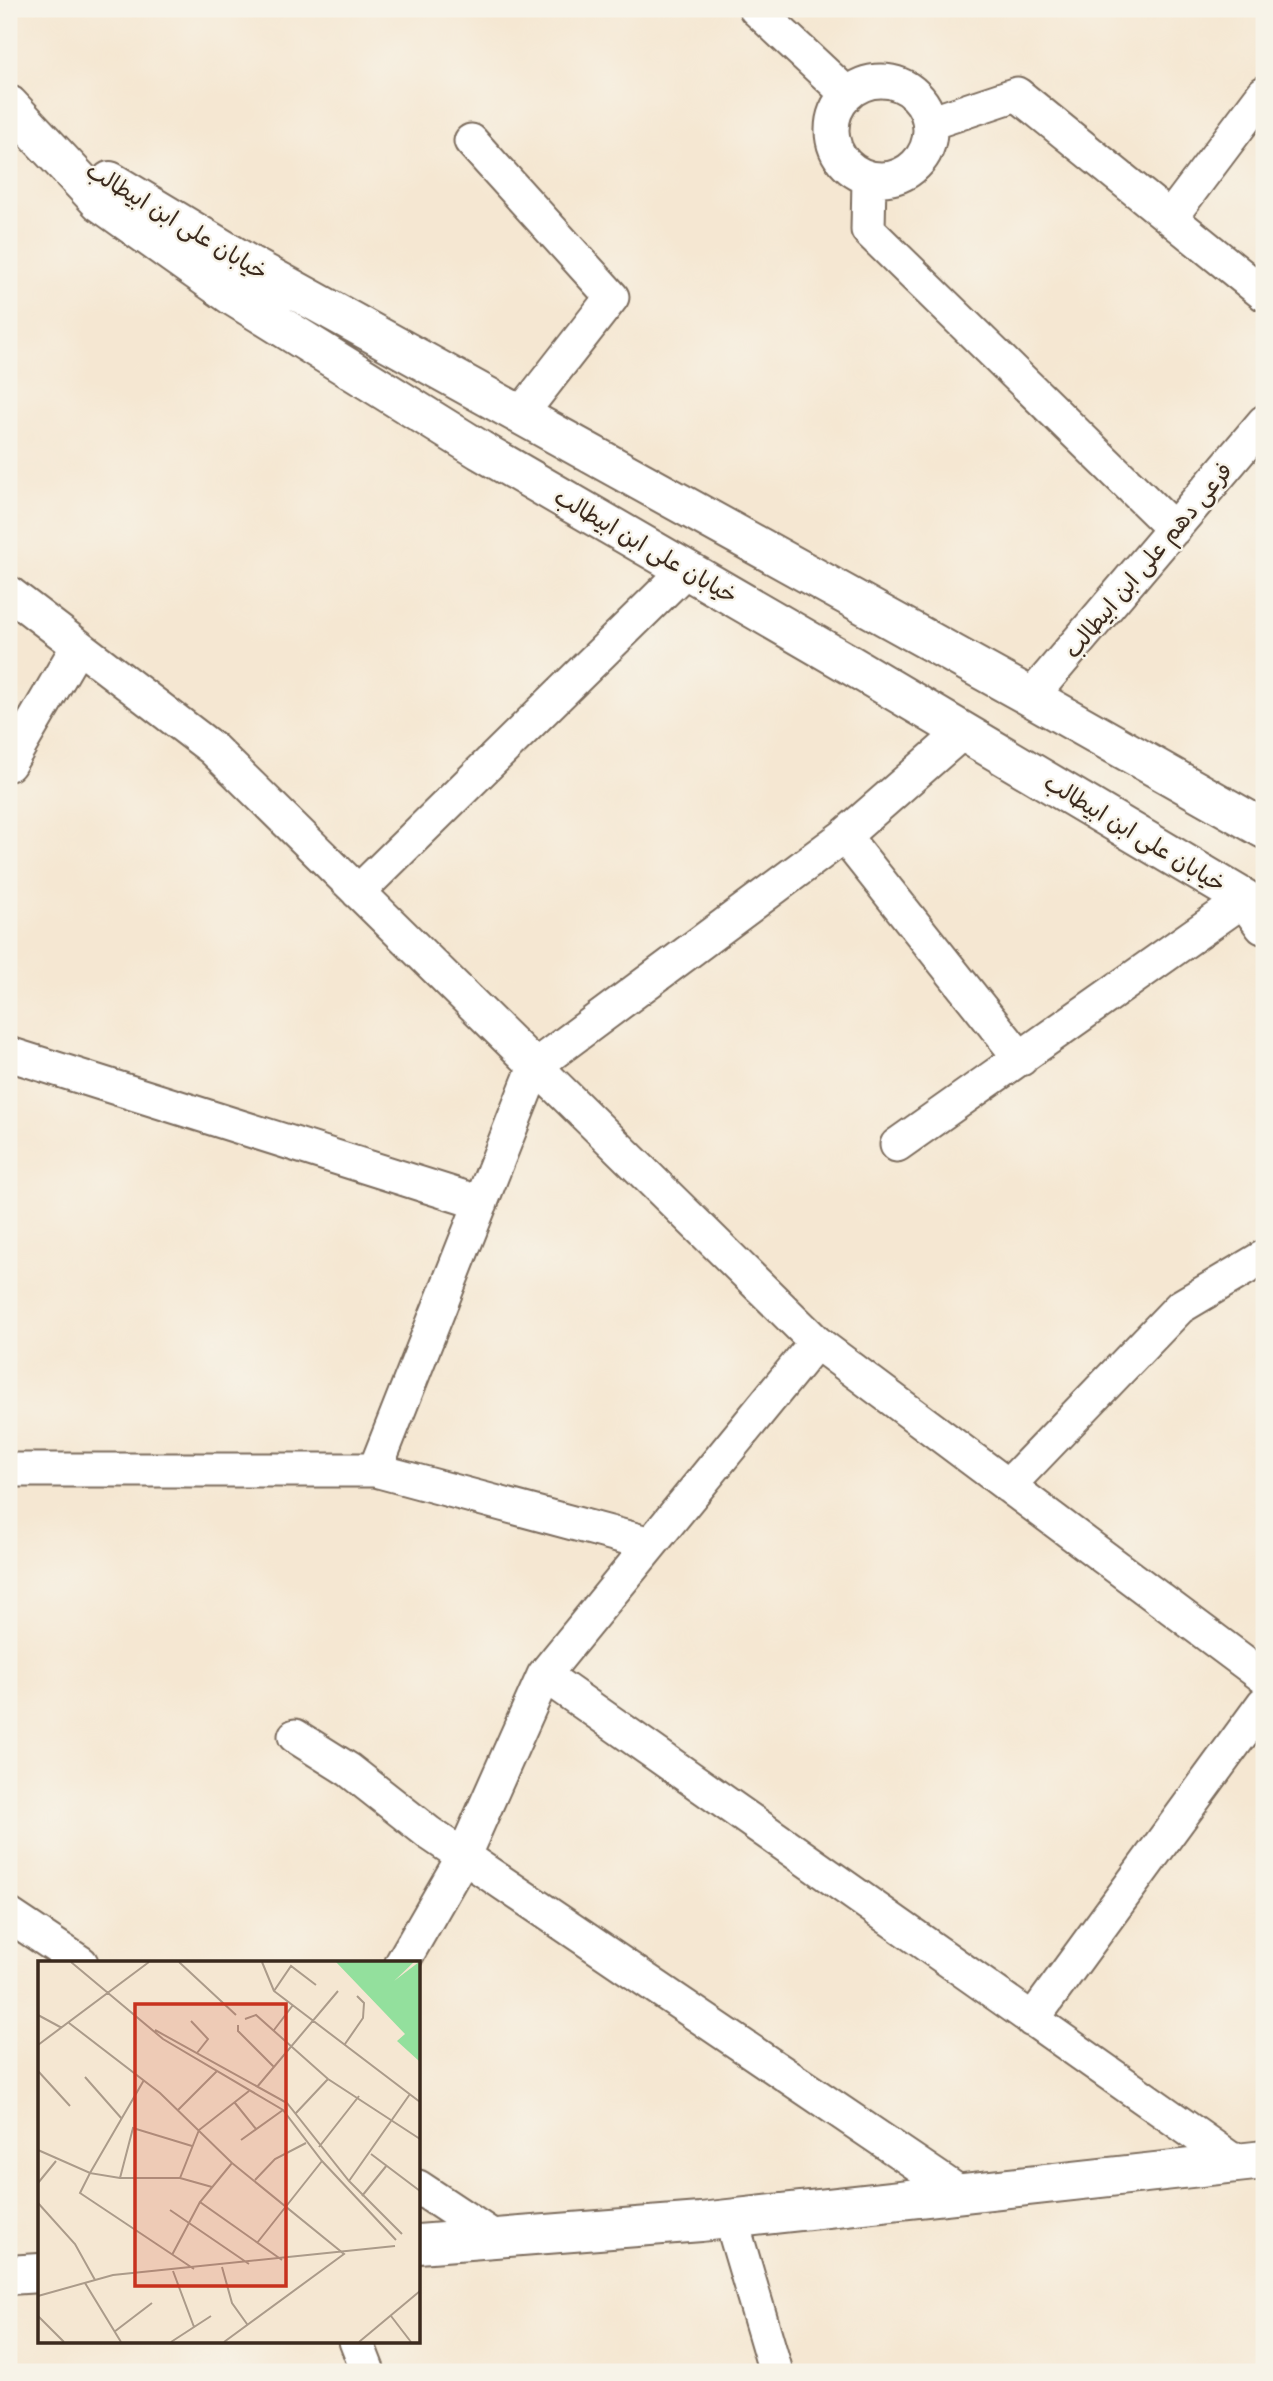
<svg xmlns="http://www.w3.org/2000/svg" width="1273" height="2381" viewBox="0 0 1273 2381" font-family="Sriracha,'Playpen Sans Arabic',sans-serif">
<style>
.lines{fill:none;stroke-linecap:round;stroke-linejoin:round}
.street-casing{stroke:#7c6c5d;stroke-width:37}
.secondary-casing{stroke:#7c6c5d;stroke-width:42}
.street{stroke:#fff;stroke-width:33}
.secondary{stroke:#fff;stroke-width:38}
.labels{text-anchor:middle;stroke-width:5;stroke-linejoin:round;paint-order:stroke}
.street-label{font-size:23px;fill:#3b2a1e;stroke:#f7f3e8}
.inset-road{fill:none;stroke:#ab9b8a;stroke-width:2}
.view{fill:#c8321e;fill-opacity:0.15;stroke:#c8321e;stroke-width:3.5}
.inset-edge{fill:none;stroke:#3b2a1e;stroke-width:3.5}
</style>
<rect width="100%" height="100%" fill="#f7f3e8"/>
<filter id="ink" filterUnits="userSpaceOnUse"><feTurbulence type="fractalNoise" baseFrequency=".0143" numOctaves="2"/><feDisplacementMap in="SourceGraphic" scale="14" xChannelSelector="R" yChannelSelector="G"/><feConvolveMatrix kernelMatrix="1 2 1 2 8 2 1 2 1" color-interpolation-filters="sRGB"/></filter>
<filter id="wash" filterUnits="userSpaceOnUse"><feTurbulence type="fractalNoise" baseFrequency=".00686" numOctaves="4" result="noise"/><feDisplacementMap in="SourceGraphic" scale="28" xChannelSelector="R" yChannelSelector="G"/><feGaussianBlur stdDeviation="1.57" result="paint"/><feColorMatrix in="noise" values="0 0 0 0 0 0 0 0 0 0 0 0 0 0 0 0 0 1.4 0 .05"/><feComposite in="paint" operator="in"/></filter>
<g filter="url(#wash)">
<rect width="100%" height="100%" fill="#f5e7d2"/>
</g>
<g filter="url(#ink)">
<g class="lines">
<defs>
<path id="street" d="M756,9l91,85
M832 130a49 49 0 1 1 98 0a49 49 0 1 1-98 0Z
M930,123l87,-29 247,200
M471,141l141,156 -92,118
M869,178l-1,52 306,299
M1170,218l94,-125
M9,593l204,156 603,593 448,335
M1031,697l233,-275
M9,764l69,-118
M844,836l177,223
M358,892l329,-323
M9,1054l472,149
M897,1145l348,-246
M816,1342l-272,333 691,487
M9,1470h366l160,-404 309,-230 120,-105
M375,1470l276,74
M1008,1486l172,-179 84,-50
M295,1736l54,34 80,63 531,360
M9,1915l72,48
M402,1963l61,-106 81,-182
M1032,2020l232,-317
M418,2187l77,51
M731,2219l45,153
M356,2341l12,31"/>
<path id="secondary" d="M9,105l91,97 131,93 249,155 369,214 396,235 19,26
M110,181l141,85 780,431 233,132
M418,2244l283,-22 563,-62
M9,2275l31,-2"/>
</defs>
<use href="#street" class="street-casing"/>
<use href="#secondary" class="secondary-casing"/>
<use href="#street" class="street"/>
<use href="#secondary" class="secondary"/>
</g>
</g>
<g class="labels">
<g class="street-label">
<text transform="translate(177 221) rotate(31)" y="8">خیابان علی ابن ابیطالب</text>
<text transform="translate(646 546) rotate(30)" y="8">خیابان علی ابن ابیطالب</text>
<text transform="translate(1148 560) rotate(-50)" y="8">فرعی دهم علی ابن ابیطالب</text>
<text transform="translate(1135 833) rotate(31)" y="8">خیابان علی ابن ابیطالب</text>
</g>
</g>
<g transform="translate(38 1961)">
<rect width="382" height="382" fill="#f5e7d2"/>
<path d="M298,1h78l-20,19 25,-19v99l-22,-20 8,-7z" fill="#93e09d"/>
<path class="inset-road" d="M33,1l92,77 120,71 39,51 74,79M141,1l57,53M224,1l12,29M236,30l146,111M236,30l17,-25 25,19M0,54l24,13M207,58l11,-4 72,64 92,60M153,60l17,18 -11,14M31,62l91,70 72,70 112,91 -120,88M200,64v6l36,36M117,69l132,73 62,78 53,53M236,69l19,-25M307,83l18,-26 1,-15 -7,-7M0,84l111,-83M0,110l32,35M47,116l37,42M219,126l81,-96M197,142l21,26M140,149l39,-39M258,152l32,-34M203,179l42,-30M154,185l-59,-18 -13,50h60l19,-48 50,-39M281,186l40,-51M0,189l52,23 54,-93M333,193l49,37M194,202l-32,39 82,58M82,217l-30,-5 -10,20 114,76M142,217l32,9M217,219l20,-21 31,-16M311,220l61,-87M0,222l18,-22M324,235l25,-31M0,242l37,41 20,36M132,249l79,54M219,282l65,-82M134,294l28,-53M184,306l10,36 15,21M135,310l21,56M47,322l36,59M0,335l75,-21 282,-29M0,355l26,26M353,355l20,26M76,371l38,-29M133,381l40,-26M321,381l61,-51"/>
<path class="view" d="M97,43h151v282h-151z"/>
<rect width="382" height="382" class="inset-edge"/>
</g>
<rect width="1273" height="2381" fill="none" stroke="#f7f3e8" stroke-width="35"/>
</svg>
